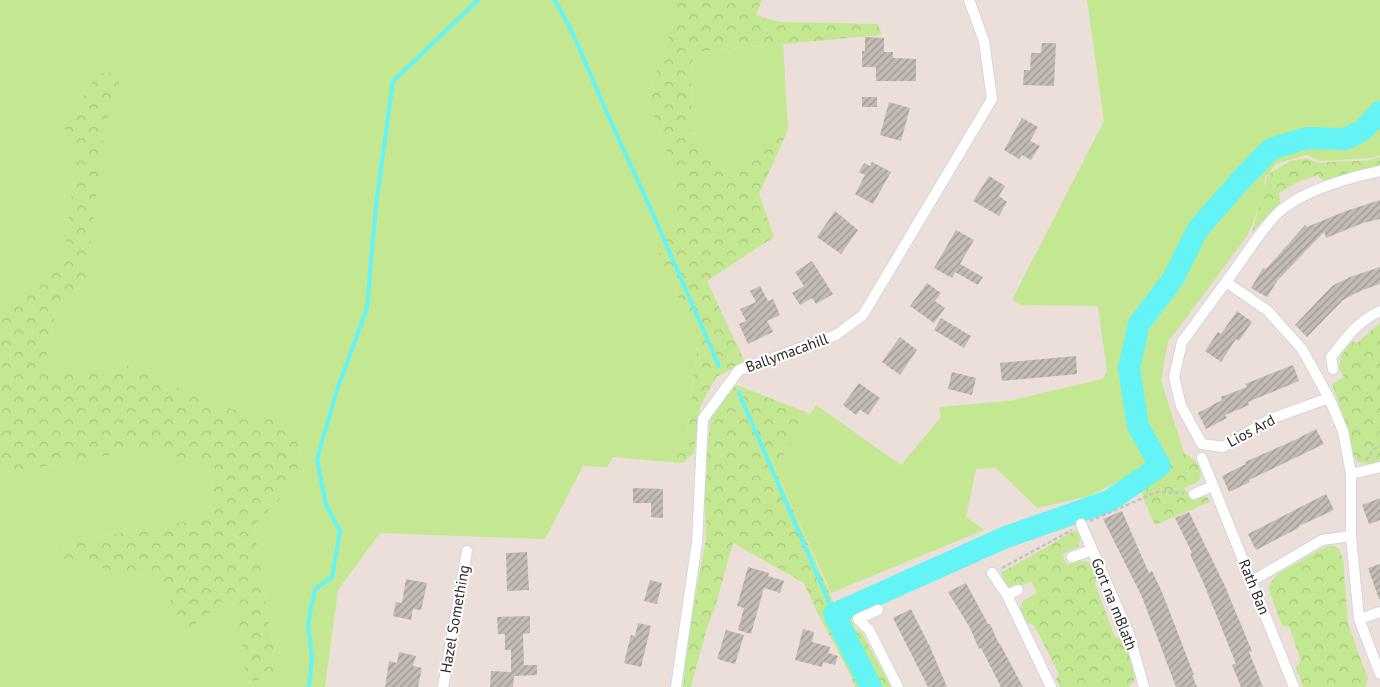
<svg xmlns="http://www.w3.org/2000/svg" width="1380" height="687" viewBox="0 0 1380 687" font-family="'PT Sans',sans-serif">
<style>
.grass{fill:#c4e791}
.forest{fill:url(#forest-crowns)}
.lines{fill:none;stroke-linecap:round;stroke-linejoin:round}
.stream{stroke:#64f4f6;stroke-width:4}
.river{stroke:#64f4f6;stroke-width:22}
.building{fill:url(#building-hatch)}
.street-casing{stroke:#ced7e3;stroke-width:12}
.path{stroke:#c3c3c3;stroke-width:2.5;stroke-dasharray:4 2.5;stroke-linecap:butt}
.street{stroke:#fff;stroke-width:10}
.labels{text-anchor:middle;stroke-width:4;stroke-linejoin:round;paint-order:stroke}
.street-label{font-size:15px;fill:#282828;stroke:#fff}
</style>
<defs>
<pattern id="forest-crowns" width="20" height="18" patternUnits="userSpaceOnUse" patternTransform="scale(1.25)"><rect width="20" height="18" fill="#c4e791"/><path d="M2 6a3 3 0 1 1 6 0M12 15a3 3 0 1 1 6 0" fill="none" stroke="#a8c67d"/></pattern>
<pattern id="building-hatch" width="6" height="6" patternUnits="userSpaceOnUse" patternTransform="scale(1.25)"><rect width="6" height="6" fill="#c3bbb5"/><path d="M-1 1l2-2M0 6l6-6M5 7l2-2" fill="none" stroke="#9e9893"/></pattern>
</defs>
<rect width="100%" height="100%" fill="#ecdfd9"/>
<path class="grass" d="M0,0h674l5,9 -32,89 27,73v52l-17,34 42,79 -14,112 -15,14 -57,-5 -6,10 -24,-1 -38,73 -165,-6 -42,57 -13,97h-325v-213l138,-24 76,13 -3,54 -147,26 -15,15 110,21 27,53 48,-40 14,91 29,-9 -23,-148 50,-52 -7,-48 -80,-21 -88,-39 -85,7 11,-59 30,-25 -13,-22 -72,62z
M1087,0h293v155l-7,3 -53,3 -13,-6 -30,8 -12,14 -1,17 -16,41 -80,107 -7,38 23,73 -30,29 -7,-15 -58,29 -52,12 -41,-40 -20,1 -10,48 18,13 -153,63 -56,-125 41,-63 85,60 40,-48 -2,-10 70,-6 93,-22 5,-7 -9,-66 -77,-1 -9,-5 92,-179z
M783,44l5,86 -56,40 -42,-35 3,-83z"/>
<path class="forest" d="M674,0h88l-6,15 24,7 98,2 4,11 -189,17 -3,83 42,35 56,-40 -29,64 15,43 -67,44 38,81 -29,15 -16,30 -6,46 -11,10 -13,-1 15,-14 14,-112 -42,-79 17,-34v-52l-27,-73 32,-89z
M99,72l22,3 -18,63 -18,151 -30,25 -11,59 85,-7 88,39 80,21 7,48 -50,52 23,148 -30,9 -13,-91 -48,40 -27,-53 -110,-21 15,-15 147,-26 3,-54 -76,-13 -138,24v-159l64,-57 13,-106 -13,-25z
M1380,157v9l-55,16 -8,-7 -21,8 -17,10 1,10 -28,29 16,-58 23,-13 15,-3 12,5 22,-2h27z
M1380,323v138l-11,3 -11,-2 -6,-8 -3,-22 -17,-48 12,-7 -5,-10 2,-11 11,-15 5,2z
M737,385l73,29 -35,54 65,149 33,70h-18l-6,-15 -32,-60 -13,-29 -71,-40 -17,61 -9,24 -16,59h-8l6,-58 17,-90 -2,-64 7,-58 12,-21z
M1184,453c9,4 25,20 12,30 -3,2 -8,3 -12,5l8,12 10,-4 5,1 3,5 -55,23 -11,-25 -3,-11 13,-7z
M1076,530l5,7 -3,10 -16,7 5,11 13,-4 9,1 8,13 -2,9 20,53 8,1 12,35 -1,9 -6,5h-68l-4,-8 3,-5 -25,-49 -7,-2 -7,-12 3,-10 14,-8 -6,-11 -19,6 -7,-3 -4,-12z
M1332,545l7,4 4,10 5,65 20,55 -3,8h-62l-7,-20 5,-6 -12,-35h-7l-14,-39 8,-12 47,-27z
M883,599v3l-32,16 5,12 6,3 29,54h-15l-32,-72z"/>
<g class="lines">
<path class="stream" d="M553,0l3,2 18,34 33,77 45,99 67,154
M739,393l95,221
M309,687l3,-29 -4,-34 7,-35 17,-12 8,-46 -14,-26 -9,-46 20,-69 30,-82 9,-103 17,-124 85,-81"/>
<path class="river" d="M871,687l-37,-73 172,-77 103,-36 51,-35 -22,-40 -9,-58 10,-44 34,-45 25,-50 42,-48 31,-32 36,-11 39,1 17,-9 17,-18"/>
</g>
<path class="building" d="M865,37l19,1v14h9v6l23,1v22h-40v-14h-14v-16h3z
M1042,43h14l-2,43 -31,-1 1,-15h6l1,-17h10z
M862,97h15v10h-15z
M889,102l21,6 -9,33 -21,-6z
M1022,118l16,9 -8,14 10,5 -9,14 -9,-5 -3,4 -15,-9z
M872,162l19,10 -18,32 -18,-10 10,-19 -6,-3 5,-9 6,3z
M989,176l16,10 -6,10 8,6 -8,14 -26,-15z
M1380,200v19l-17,4 -37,15 -2,-6 -46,48 -11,17 -16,-9 12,-20 3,1 39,-44 2,2 39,-16z
M835,211l23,19 -17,24 -24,-17z
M956,230l18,10 -14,24 23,13 -5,8 -23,-13 -3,6 -18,-10z
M812,261l21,33 -17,10 -4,-6 -12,7 -8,-12 12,-7 -9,-14z
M1380,267v17l-20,7 -17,9 -36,37 -12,-12 37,-39 18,-9z
M927,283l14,10 -6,8 10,7 -11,15 -24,-17z
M760,286l8,15 5,-2 7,16 -13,6 6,11 -25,12 -9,-20 7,-3 -6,-12 16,-7 -6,-11z
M1237,311l15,11 -13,19 -3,-2 -15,23 -16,-11 13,-19 3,2z
M941,318l30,18 -7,12 -30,-18z
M900,337l17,13 -17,25 -18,-13z
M1076,356l1,18 -75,7 -2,-18z
M1293,365l6,16 -51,21 1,3 -24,10 2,3 -21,11 -8,-16 24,-13 -1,-3 26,-10 -2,-3z
M952,372l24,6 -4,17 -24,-6z
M859,383l21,15 -12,17 -8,-5 -4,5 -13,-10z
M1316,429l8,15 -75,36 1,2 -21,10 -7,-16 24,-12 -1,-2 50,-22z
M633,488l30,1v29l-12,-1v-14h-18z
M1326,494l8,16 -35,16 1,1 -44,23 -8,-16z
M1380,498v22l-11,4 -7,-19z
M1122,511l27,62 3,-2 10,21 32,83h-2l5,12h-21l-34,-90 -39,-78z
M1189,512l35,72 28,67 -3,1 14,35h-22l-9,-22 4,-1 -33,-82 -13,-28 2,-1 -17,-35z
M527,552l2,38 -22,1 -1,-38z
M1380,564v35h-1l-11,-31z
M748,567l21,6 -1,3 16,5 -4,12 -16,-5 -13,46 -13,-4 6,-22 -7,-2z
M406,579l21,4 -6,27 -8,-1 -2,11 -18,-4 3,-14 6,1z
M650,580l12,3 -5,21 -13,-3z
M966,583l22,41h2l9,20h1l23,43h-22l-20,-39 -2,1 -9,-21 -22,-36z
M911,609l19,38 17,40h-19l-35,-69z
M530,616v17l-7,1 1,31h13v10l-23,1 -1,11h-23l1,-16 20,1v-22h-6v-16h-7l-1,-17z
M638,623l13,3 -10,41 -17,-4 7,-28 4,1z
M803,629l11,3 -2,10 18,5 -2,6 10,3 -3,9 -12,-3 -1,5 -27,-7z
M726,630l18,5 -9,29 -18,-5z
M399,652l17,4 -3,10 9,2 -4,19h-33l4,-26 8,2z"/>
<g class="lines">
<defs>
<path id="street" d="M1226,282l-44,60 -8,35 7,29 21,38 21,3 47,-28 59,-21
M1333,369l-2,-12c15,-19 27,-36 49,-46
M1202,458l92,229
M1351,474l29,-7
M1194,494l19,-8
M1081,524l48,110 15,53
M1072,557l20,-7
M992,573l15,22 44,92
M1252,581l70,-41 29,-4
M1007,595l11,-5
M878,610l-20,9 11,11 29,57
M1380,612l-21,7 21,55
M1359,619l-8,-83v-62l-8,-43 -14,-33 -27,-49 -34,-38 -42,-29c16,-21 30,-45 48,-65 23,-25 74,-39 106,-46
M443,687l24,-136
M676,687l21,-145 6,-123 36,-49 97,-35 27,-20 129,-216 -8,-58 -15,-41"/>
</defs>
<use href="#street" class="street-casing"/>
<path class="path" d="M1366,460l7,-10 7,-5
M1090,521l67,-29 27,1
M1002,568l70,-38"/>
<use href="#street" class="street"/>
</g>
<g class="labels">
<g class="street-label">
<text transform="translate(787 353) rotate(-20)" y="5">Ballymacahill</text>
<text transform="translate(1251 431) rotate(-28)" y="5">Lios Ard</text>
<text transform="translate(1254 587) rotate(68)" y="5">Rath Ban</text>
<text transform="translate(1114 604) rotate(68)" y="5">Gort na mBlath</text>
<text transform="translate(455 619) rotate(-80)" y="5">Hazel Something</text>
</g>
</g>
</svg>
